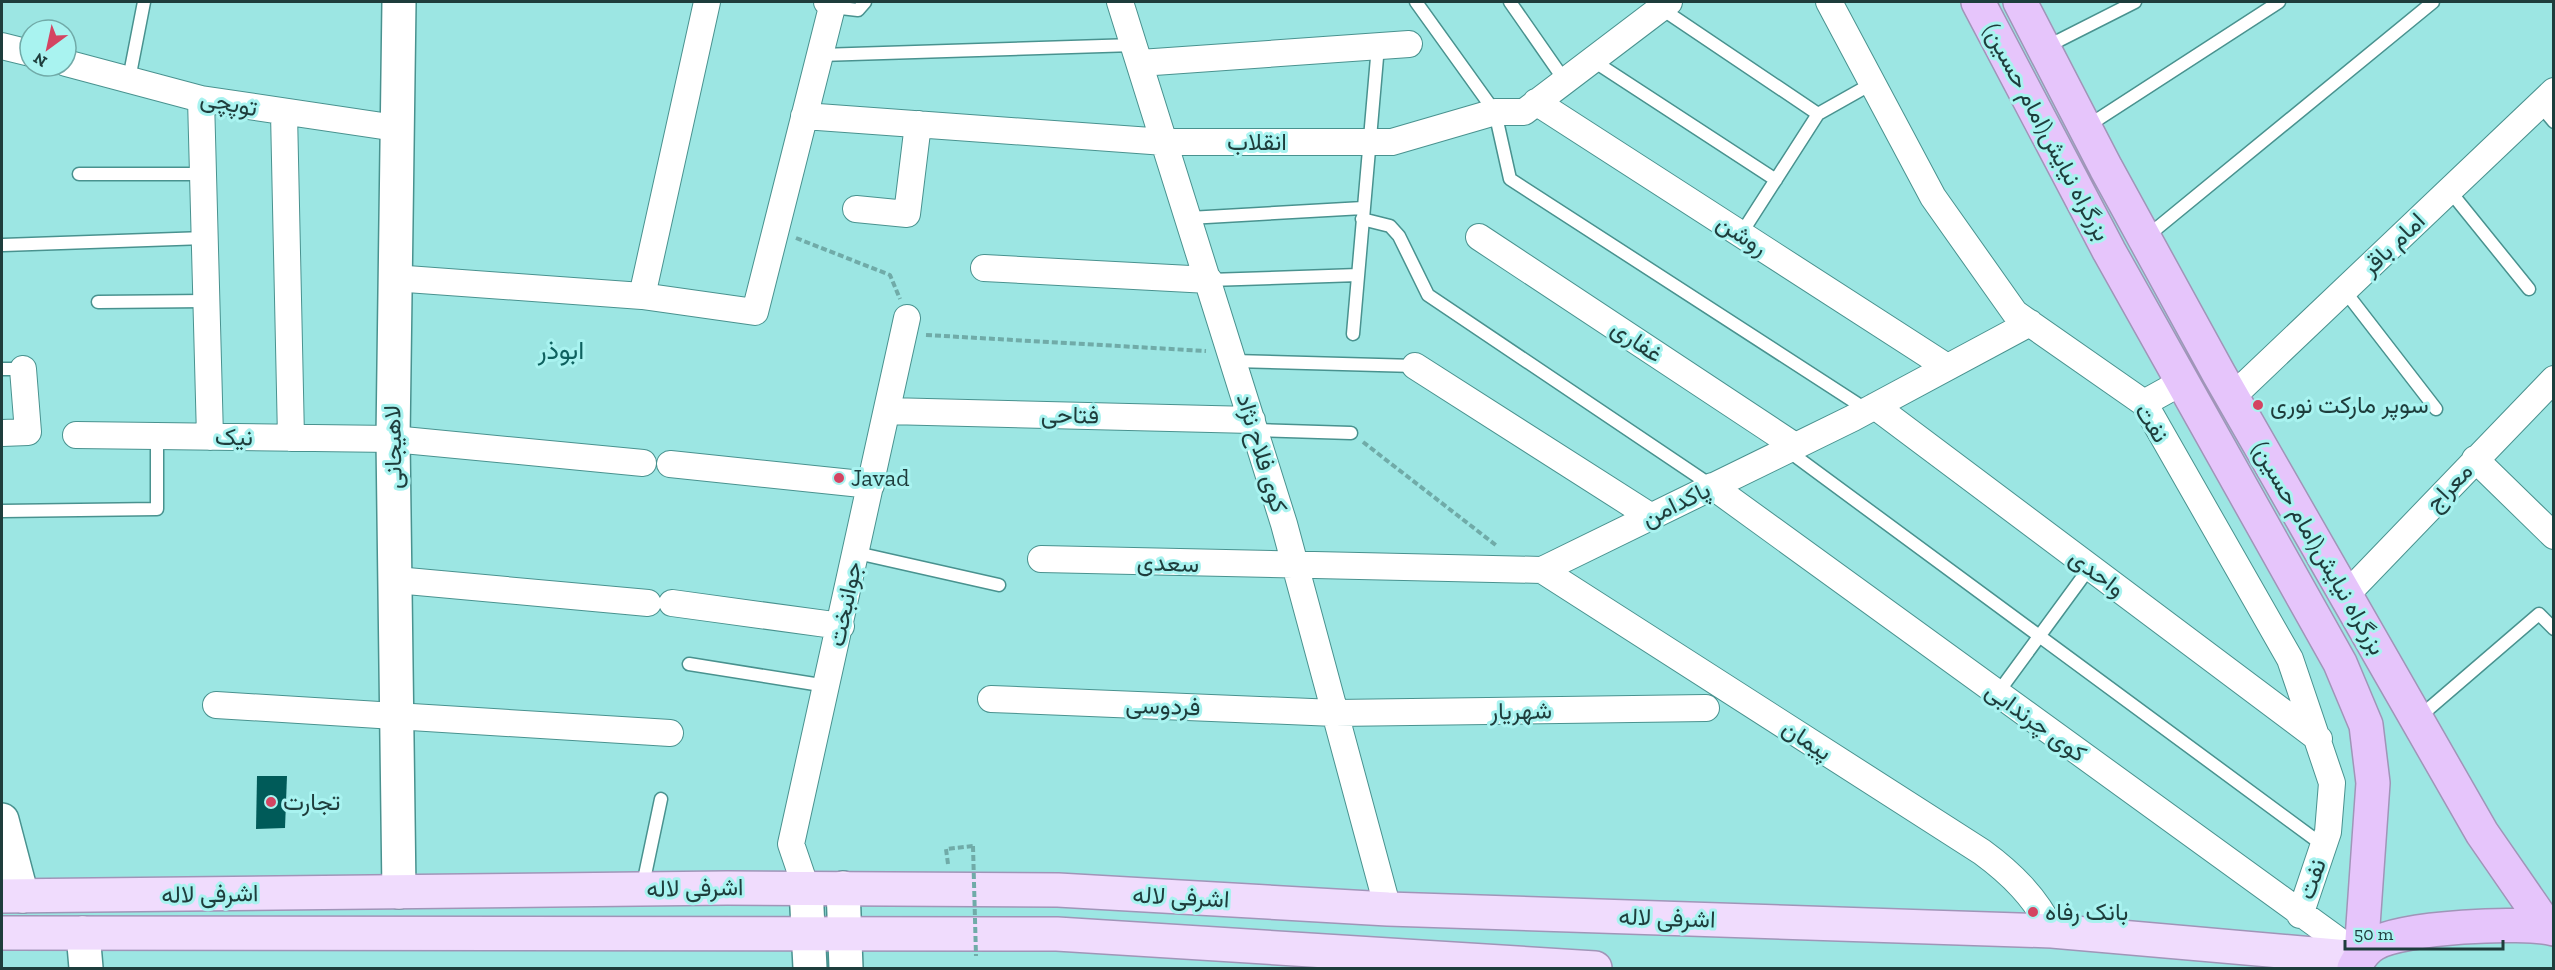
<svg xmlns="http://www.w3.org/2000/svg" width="2555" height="970" viewBox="0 0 2555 970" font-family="'Zilla Slab',Vazirmatn,serif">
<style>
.building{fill:#005b59}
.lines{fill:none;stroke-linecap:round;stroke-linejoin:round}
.lane-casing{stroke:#49928f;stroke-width:15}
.street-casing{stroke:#49928f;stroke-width:28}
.secondary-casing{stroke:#49928f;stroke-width:36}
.primary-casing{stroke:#a095b8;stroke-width:36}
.highway-casing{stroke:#a095b8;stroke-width:36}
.path{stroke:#70aba8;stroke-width:4;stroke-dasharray:6 3;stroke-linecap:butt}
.lane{stroke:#fff;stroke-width:12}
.street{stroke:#fff;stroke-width:26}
.secondary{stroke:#fff;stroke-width:33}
.primary{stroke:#f0dcfd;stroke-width:33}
.highway{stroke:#e6c5fb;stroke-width:33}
.path-bridge{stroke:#70aba8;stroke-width:4;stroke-dasharray:6 3;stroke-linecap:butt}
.poi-dot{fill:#d44462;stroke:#a9f3f0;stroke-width:2}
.labels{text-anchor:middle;stroke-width:6;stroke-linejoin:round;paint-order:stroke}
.street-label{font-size:24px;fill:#1e3d3c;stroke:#a9f3f0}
.poi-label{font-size:24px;fill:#1e3d3c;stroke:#a9f3f0;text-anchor:start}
.neighbourhood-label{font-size:26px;fill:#0e615f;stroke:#a9f3f0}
</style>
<rect width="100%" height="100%" fill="#9ce6e3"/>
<path class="building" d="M257,776h30l-2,52 -29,1z"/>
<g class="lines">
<defs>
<path id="lane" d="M1416,2l79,110 15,67 357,231
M1510,2l55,79
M832,7l26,3 7,-8
M1659,7l159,107
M2046,47l89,-45
M820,55l314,-10
M1592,60l184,120
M129,79l15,-77
M2539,104l15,18
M2086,127l193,-125
M79,174h124
M2449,190l80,99
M1189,218l174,-10
M1362,219l28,7 9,10 29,59 284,191
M1741,234l77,-120 55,-31
M2145,238l288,-236
M3,245l202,-7
M1209,280l149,-5
M2344,290l92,119
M98,302l109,-1
M1353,334l25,-288
M1234,361l181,5
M2,369h21
M1255,430l96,3
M1787,450l537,396
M2,511l155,-2v-73
M857,553l142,32
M689,664l138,22
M1997,694l93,-127
M2418,718l121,-104 15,15
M642,889l19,-90"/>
<path id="street" d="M1120,2l164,522 104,385
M1829,2l104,195 82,116 129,90 146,256 42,124 -4,49 -28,83
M2,46l28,7
M66,63l135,36 195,29
M1140,63l269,-19
M201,99l9,338
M1536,102l411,265
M284,113l7,325
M804,116l361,26h227l103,-30h29l145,-110
M856,209l51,5 11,-90
M1479,237l316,209
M984,268l225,12
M393,278l249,18 113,16 77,-305 -5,-5
M642,296l65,-294
M1415,366l235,150
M2232,397l322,-306
M2144,403l38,-21
M1875,406l444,333
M887,411l365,9
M2,433l26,-1 -5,-63
M76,435l317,4 250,24
M2475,459l79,77
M670,464l201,21
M1712,486l648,470
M1041,559l501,11 311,-152 177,-95
M1542,570l440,282c30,22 54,46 70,79
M396,580l252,23
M2346,595l208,-216
M672,603l169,23
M991,699l344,14 371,-5
M216,705l454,28
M806,888l-15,-44 116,-526"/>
<path id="secondary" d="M399,2l-6,437 6,453
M2,820l20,76
M806,888l4,80
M843,888l3,80
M83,933l3,35"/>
<path id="primary" d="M2,896l725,-8 331,2 330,19 664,22 307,27
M2,933l1055,1 538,34"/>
<path id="highway" d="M1978,2l131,249 231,412 26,62 7,58 -12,171
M2020,2l86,166 113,206 263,459 65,94
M2354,968c5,-10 10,-18 20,-24 29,-17 148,-23 180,-15"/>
</defs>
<use href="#lane" class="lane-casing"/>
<use href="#street" class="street-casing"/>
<use href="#secondary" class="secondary-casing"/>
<use href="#primary" class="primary-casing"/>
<use href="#highway" class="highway-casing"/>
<path class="path" d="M796,238l94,37 10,24
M926,335l280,16
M1363,442l134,104
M948,864l-2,-15 27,-3"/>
<use href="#lane" class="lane"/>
<use href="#street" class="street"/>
<use href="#secondary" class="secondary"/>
<use href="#primary" class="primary"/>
<use href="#highway" class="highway"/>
<path class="path-bridge" d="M973,846l3,110"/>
</g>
<g class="poi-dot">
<circle cx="2258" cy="405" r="6"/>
<circle cx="839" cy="478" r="6"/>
<circle cx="271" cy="802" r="6"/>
<circle cx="2033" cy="912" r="6"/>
</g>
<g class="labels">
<g class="street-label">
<text transform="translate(229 103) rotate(11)" y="8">توپچی</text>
<text transform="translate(2047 132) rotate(62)" y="8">بزرگراه نیایش(امام حسین)</text>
<text x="1257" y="150">انقلاب</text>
<text transform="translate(1742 235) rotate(33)" y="8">روشن</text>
<text transform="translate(2393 244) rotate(-44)" y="8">امام باقر</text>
<text transform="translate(1637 341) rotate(34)" y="8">غفاری</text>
<text transform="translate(1070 415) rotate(1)" y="8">فتاحی</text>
<text transform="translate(2152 423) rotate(57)" y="8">نفت</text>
<text transform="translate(234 437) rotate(1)" y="8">نیک</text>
<text transform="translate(393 447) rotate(-91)" y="8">لاهیجانی</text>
<text transform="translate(1262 453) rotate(73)" y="8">کوی فلاح نژاد</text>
<text transform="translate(2449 487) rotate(-47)" y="8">معراج</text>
<text transform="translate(1676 504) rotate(-26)" y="8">پاکدامن</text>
<text transform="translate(2319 548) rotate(60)" y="8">بزرگراه نیایش(امام حسین)</text>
<text transform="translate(1168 563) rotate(2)" y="8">سعدی</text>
<text transform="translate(2097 573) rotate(37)" y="8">واحدی</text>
<text transform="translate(845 604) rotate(-78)" y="8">جوانبخت</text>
<text transform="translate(1163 706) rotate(2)" y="8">فردوسی</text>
<text transform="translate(1521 711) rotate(-1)" y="8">شهریار</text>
<text transform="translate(2036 722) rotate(36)" y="8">کوی چرندابی</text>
<text transform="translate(1807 740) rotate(33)" y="8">پیمان</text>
<text transform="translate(2312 879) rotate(-71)" y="8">نفت</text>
<text transform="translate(695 888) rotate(-1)" y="8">اشرفی لاله</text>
<text transform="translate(210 894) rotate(-1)" y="8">اشرفی لاله</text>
<text transform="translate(1181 897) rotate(3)" y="8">اشرفی لاله</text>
<text transform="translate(1667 918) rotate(2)" y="8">اشرفی لاله</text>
</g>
<g class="poi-label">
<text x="2270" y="413">سوپر مارکت نوری</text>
<text x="851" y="486">Javad</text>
<text x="283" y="810">تجارت</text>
<text x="2045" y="920">بانک رفاه</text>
</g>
<g class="neighbourhood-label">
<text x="561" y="359">ابوذر</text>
</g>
</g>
<rect width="2555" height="970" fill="none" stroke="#1e3d3c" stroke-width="6"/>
<g transform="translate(48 48) rotate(213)"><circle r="28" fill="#a9f3f0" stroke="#71aaa8" stroke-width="1.5"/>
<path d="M0-4.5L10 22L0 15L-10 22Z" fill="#d44462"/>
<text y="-9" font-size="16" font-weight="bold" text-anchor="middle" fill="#1e3d3c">N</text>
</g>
<path d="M2345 940v9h158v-9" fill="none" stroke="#1e3d3c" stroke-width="3"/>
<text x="2354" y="940" font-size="18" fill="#1e3d3c" stroke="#a9f3f0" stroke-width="4.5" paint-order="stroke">50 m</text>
</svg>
